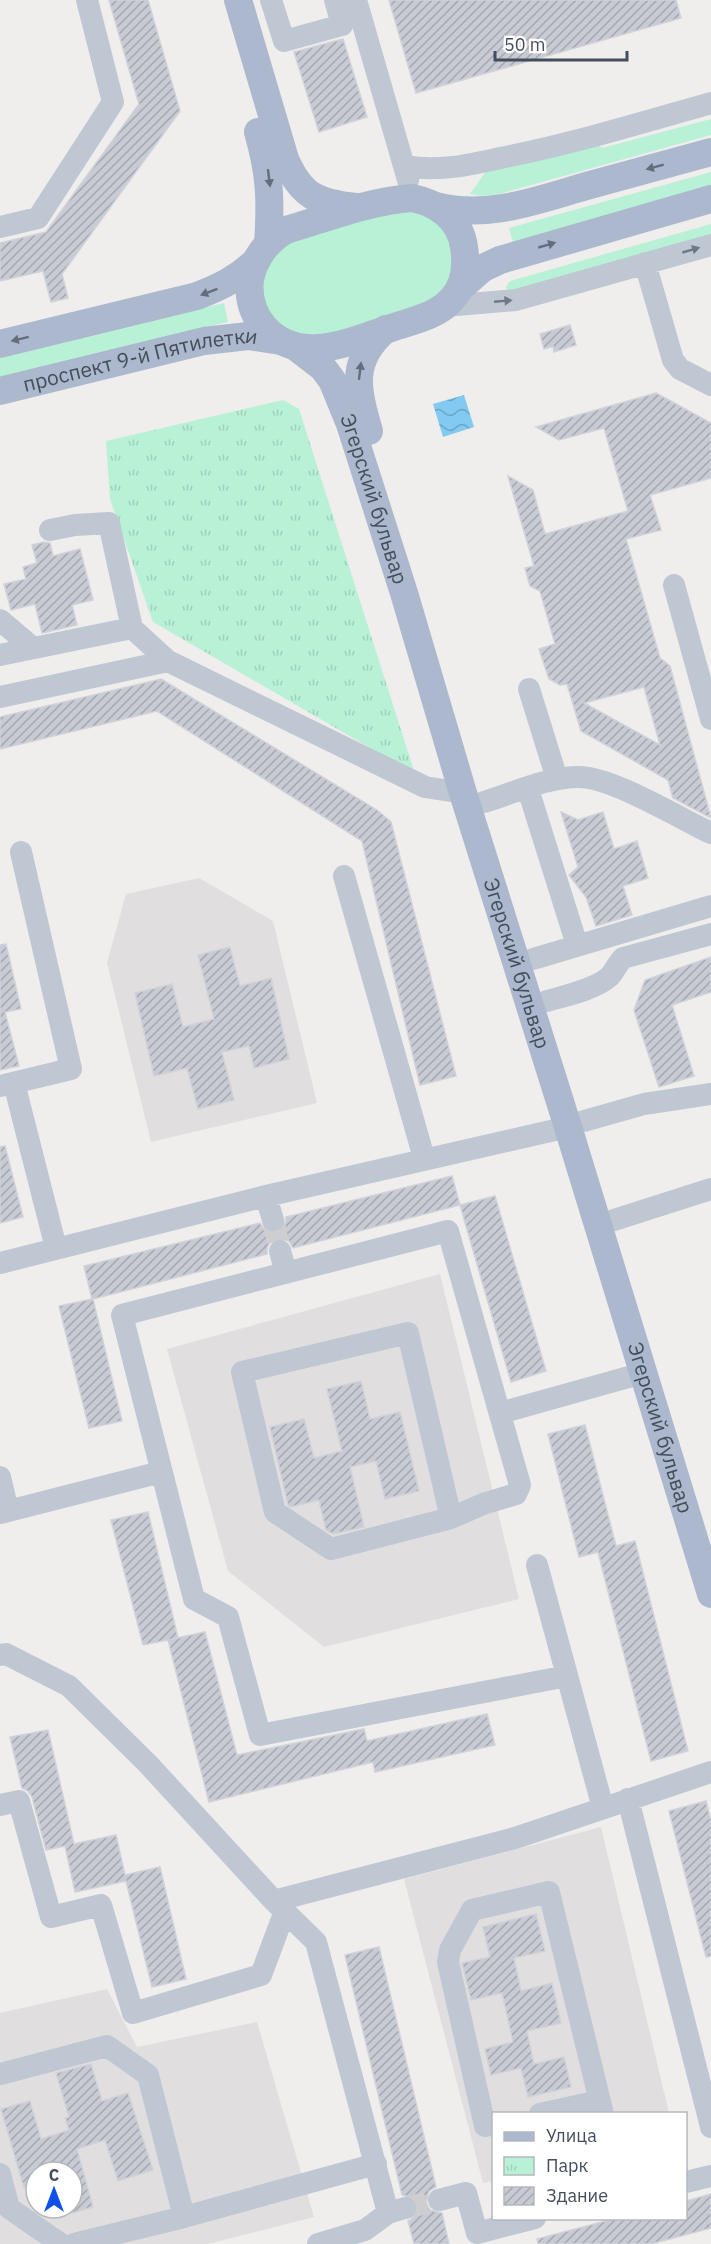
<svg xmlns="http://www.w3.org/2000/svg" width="711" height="2244" viewBox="0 0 711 2244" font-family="'IBM Plex Sans',sans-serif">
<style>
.education{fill:#e1dedf;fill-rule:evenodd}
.green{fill:#b8f1d6}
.park{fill:url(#park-tufts)}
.water{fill:url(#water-waves)}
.building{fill:url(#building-hatch);stroke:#d0d2d9;stroke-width:1.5;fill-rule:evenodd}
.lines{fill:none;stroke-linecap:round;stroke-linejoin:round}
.minor-tunnel{stroke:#cecdd0;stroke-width:22;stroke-dasharray:22 11;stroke-linecap:butt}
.minor{stroke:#bfc7d3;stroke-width:22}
.major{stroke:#abb8ce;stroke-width:28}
.oneway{fill:#636d7e}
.oneway2{fill:#6f7885}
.labels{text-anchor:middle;stroke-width:6;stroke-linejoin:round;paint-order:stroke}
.street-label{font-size:21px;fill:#444d5b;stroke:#fff}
</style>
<defs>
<pattern id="park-tufts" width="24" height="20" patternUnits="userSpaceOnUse" patternTransform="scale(1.5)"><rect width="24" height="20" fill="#b8f1d6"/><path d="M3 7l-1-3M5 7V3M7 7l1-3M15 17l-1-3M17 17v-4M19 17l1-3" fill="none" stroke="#9fd0ba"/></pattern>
<pattern id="water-waves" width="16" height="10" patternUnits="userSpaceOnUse" patternTransform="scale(1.5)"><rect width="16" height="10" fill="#82caf1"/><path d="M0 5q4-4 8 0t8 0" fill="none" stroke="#6ca6c6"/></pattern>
<pattern id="building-hatch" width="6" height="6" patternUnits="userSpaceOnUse" patternTransform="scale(1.5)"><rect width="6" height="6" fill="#c8cbd3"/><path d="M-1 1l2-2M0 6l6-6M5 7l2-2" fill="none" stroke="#a4a7ae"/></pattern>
</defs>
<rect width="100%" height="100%" fill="#f0eded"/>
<path class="education" d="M199,878l74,43 44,182 -166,39 -44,-179 19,-69z
M440,1274l79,325 -195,48 -96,-76 -61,-222z
M601,1827l68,286 -175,1 -1,67 -10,2 -79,-304z
M107,1989l30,58 120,-25 57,195 -107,27h-207v-231zM36,2172h36v36h-36z"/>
<path class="green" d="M711,119v16l-212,59 -17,2 -12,-2 17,-24 107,-28 8,6z
M711,172v14l-198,57 -4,-15z
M405,208l23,6 14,11 13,35 -4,23 -14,17 -120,41 -30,-7 -25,-32 3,-34 25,-28z
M711,224v14l-203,55 -2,-6 4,-6z
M224,303l4,19 -228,56v-20z"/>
<path class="park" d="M283,400l16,9 116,365 -262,-152 -43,-123 -4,-58z"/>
<path class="water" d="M464,395l10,32 -31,10 -10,-33z"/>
<path class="building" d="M109,0h39l32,111 -118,163 6,24 -17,4 -8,-31 -43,10v-38l46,-11 93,-128z
M389,0h287l5,18 -265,75z
M343,39l24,78 -48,15 -25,-80z
M570,325l6,20 -22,7 -1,-6 -9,3 -4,-15z
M656,393l55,30v55l-61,17 11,35 -35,9 34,119 10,8 41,152 -38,-20 -5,-18 -87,-49 -14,-47 -7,1 -11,-6 -10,-30 16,-5 -15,-53 -10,-5 -5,-18 9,-2 -26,-90 25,14 12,44 83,-23 -24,-83 -45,12 -23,-13zM644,687l16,58 -76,-42z
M44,542l6,1 3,13 27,-7 13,51 -21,5 5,20 -35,8 -7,-29 -24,6 -7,-26 22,-5 -3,-12 14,-4 -5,-18z
M161,679l216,131 14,12 65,254 -36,9 -58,-244 -205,-130 -157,38v-32z
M561,812l17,8 25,-8 11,37 23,-8 11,37 -25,8 9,29 -36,11 -10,-29 -17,-22 9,-8z
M6,944l15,65 -16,3 14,54 -19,4v-125z
M230,947l10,39 31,-8 18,81 -35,9 -5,-22 -27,6 12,48 -36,9 -11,-41 -33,8 -19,-83 37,-9 11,43 31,-8 -16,-64z
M711,957v35l-39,13 22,71 -35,11 -25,-77 11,-30z
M5,1146l18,71 -23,6v-76z
M452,1176l8,29 -167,43 -4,-7 -12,-3 -7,4 -3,6v6l-174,45 29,122 -33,7 -30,-122 33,-7 -8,-33 176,-43 4,7 12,3 7,-4 3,-6v-6z
M495,1196l51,175 -35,11 -51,-177z
M361,1381l9,38 30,-7 19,79 -34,8 -9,-38 -26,6 14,60 -31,7 -7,-4 -7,-30 -28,7 -3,-2 -18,-78 34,-8 10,39 28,-7 -15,-62z
M585,1425l31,121 19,-5 53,210 -37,10 -53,-209 -19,5 -31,-123z
M148,1512l30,126 -35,7 -32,-125z
M205,1632l32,123 127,-26 3,12 120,-27 8,31 -120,27 -2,-10 -164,40 -41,-162z
M48,1730l26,114 42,-9 9,40 35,-8 26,112 -34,8 -26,-106 -51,11 -10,-46 -19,4 -14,-53 -4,-6 -6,-3 -12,-51z
M706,1801l5,20v135l-5,1 -37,-146z
M536,1914l9,37 -31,7 7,33 31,-8 9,40 -34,8 7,33 30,-7 7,30 -43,10 -7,-29 -30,7 -6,-26 28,-7 -11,-49 -31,7 -9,-37 28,-6 -7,-30z
M379,1947l57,240 -7,4 -3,12 4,7 12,3 7,31h-35l-6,-23 7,-4 3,-12 -4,-7 -12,-3 -57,-240z
M91,2064l11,37 26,-8 25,77 -35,11 -13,-41 -28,9 16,58 -21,6v-41h-36v12l-12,4 -23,-79 29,-8 11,38 28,-9 -4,-12 4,-1 -13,-44z
M711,2194v34l-60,16h-113l-1,-5 80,-21h69v-17z"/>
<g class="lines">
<path class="minor-tunnel" d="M273,1220l7,31
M405,2208l34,-8"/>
<path class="minor" d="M271,0l13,41 58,-16 -7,-25
M356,0l52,180
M405,166c36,7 70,-3 105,-10 68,-14 134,-34 201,-53
M0,227l38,-9 75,-116 -26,-102
M645,263l28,97 7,9 31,16
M445,306l71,-6 195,-55
M674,585l37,134
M0,620l33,28
M132,628l36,33 257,126 38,6
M0,655l132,-27 -23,-105 -34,2 -25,5
M529,689l28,90
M0,697l168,-36
M528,789l49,156
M484,802c30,-9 63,-25 95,-25 33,0 100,41 132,56
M344,876l80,282
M533,959l178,-53
M547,1001c17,-5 49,-12 62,-24 6,-6 8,-13 14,-19l88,-24
M14,1083l42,165
M0,1086l71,-17 -50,-217
M584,1121l60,-17 67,-10
M266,1196l7,24
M614,1220l97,-31
M280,1251l6,22
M0,1263l266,-67 302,-69
M500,1413l143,-40
M0,1477l8,34
M0,1513l161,-41
M451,1518l-43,-185 -166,39 33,140 56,37 120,-31 32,-14 33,-10 4,-9 -72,-254 -326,84 72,284 34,18 32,118 307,-59
M537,1565l66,243
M0,1655l6,-1 63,32 79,78 126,137 42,41 72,271
M628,1799l83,328
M0,1805l19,-4 32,116 50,-12 32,108 128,-38 24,-64
M274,1901l241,-63 196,-66
M0,2074l107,-28 41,29 36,142
M540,2114l59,-13
M494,2124l-9,2 -37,-164 2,-12 22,-40 77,-18 54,222
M0,2174l9,34 52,36
M686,2182l25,-6
M439,2200l27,-7 11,40 58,-15
M74,2244l110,-27 192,-53
M318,2244l47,-14 23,-17 17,-5"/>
<g class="major">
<path d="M238,0l47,159c16,37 32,44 71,48"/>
<path d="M258,132c12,42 13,68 10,112"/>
<path d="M412,198c26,5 48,21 52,49 3,19 1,38 -12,52 -14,17 -41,22 -61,29 -41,14 -93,38 -127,-1 -12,-14 -16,-29 -14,-47 3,-21 18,-40 36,-50 41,-12 83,-29 126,-32z"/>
<path d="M436,206c52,14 104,-7 154,-21 40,-11 81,-22 121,-33"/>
<path d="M459,289l24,-21 17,-8 211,-61"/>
<path d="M0,344l197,-48c23,-9 42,-18 60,-36"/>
<path id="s1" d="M297,348l26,20 9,12 18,44 54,169 59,200 105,334 143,467"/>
<path id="s2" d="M0,391l204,-50 44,-5 33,5"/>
<path d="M369,431c-13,-42 -19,-71 17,-102"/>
</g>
</g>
<defs><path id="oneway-solid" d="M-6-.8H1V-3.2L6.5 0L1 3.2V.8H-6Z" transform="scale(1.5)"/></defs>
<g class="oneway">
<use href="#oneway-solid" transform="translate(655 167) rotate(165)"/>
<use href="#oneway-solid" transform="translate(269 178) rotate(83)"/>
<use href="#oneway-solid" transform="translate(547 245) rotate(-16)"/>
<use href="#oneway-solid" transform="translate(209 292) rotate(159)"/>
<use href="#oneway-solid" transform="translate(20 339) rotate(166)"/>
<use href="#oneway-solid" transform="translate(360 371) rotate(-83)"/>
</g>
<g class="oneway2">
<use href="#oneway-solid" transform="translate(691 250) rotate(-16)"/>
<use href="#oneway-solid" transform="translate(503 301) rotate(-5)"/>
</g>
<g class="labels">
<g class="street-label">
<text dy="7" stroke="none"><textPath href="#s2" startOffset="144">проспект 9-й Пятилетки</textPath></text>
<text dy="7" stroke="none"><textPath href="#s1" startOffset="174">Эгерский бульвар</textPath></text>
<text dy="7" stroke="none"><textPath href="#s1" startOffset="660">Эгерский бульвар</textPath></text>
<text dy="7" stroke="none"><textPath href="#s1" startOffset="1146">Эгерский бульвар</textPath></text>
</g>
</g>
<rect x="492" y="2112" width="195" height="108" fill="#ffffff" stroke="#b4b8bd" stroke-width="1.5"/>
<rect x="504" y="2132" width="30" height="9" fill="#abb8ce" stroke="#b4b8bd" stroke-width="1.5"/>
<text x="546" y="2142" font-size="18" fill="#444d5b">Улица</text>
<rect x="504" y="2157" width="30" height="18" fill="url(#park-tufts)" stroke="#b4b8bd" stroke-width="1.5"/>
<text x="546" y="2172" font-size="18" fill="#444d5b">Парк</text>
<rect x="504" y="2187" width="30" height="18" fill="url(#building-hatch)" stroke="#b4b8bd" stroke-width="1.5"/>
<text x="546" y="2202" font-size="18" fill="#444d5b">Здание</text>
<g transform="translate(54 2190)"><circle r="28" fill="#ffffff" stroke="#b4b8bd" stroke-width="1.5"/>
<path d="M0-4.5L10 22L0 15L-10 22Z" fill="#0e50e8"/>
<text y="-9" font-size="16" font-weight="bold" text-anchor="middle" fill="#444d5b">С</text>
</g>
<path d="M495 51v9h132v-9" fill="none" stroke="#444d5b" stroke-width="3"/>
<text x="504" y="51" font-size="18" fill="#444d5b" stroke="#ffffff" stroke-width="4.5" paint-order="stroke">50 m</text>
</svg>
